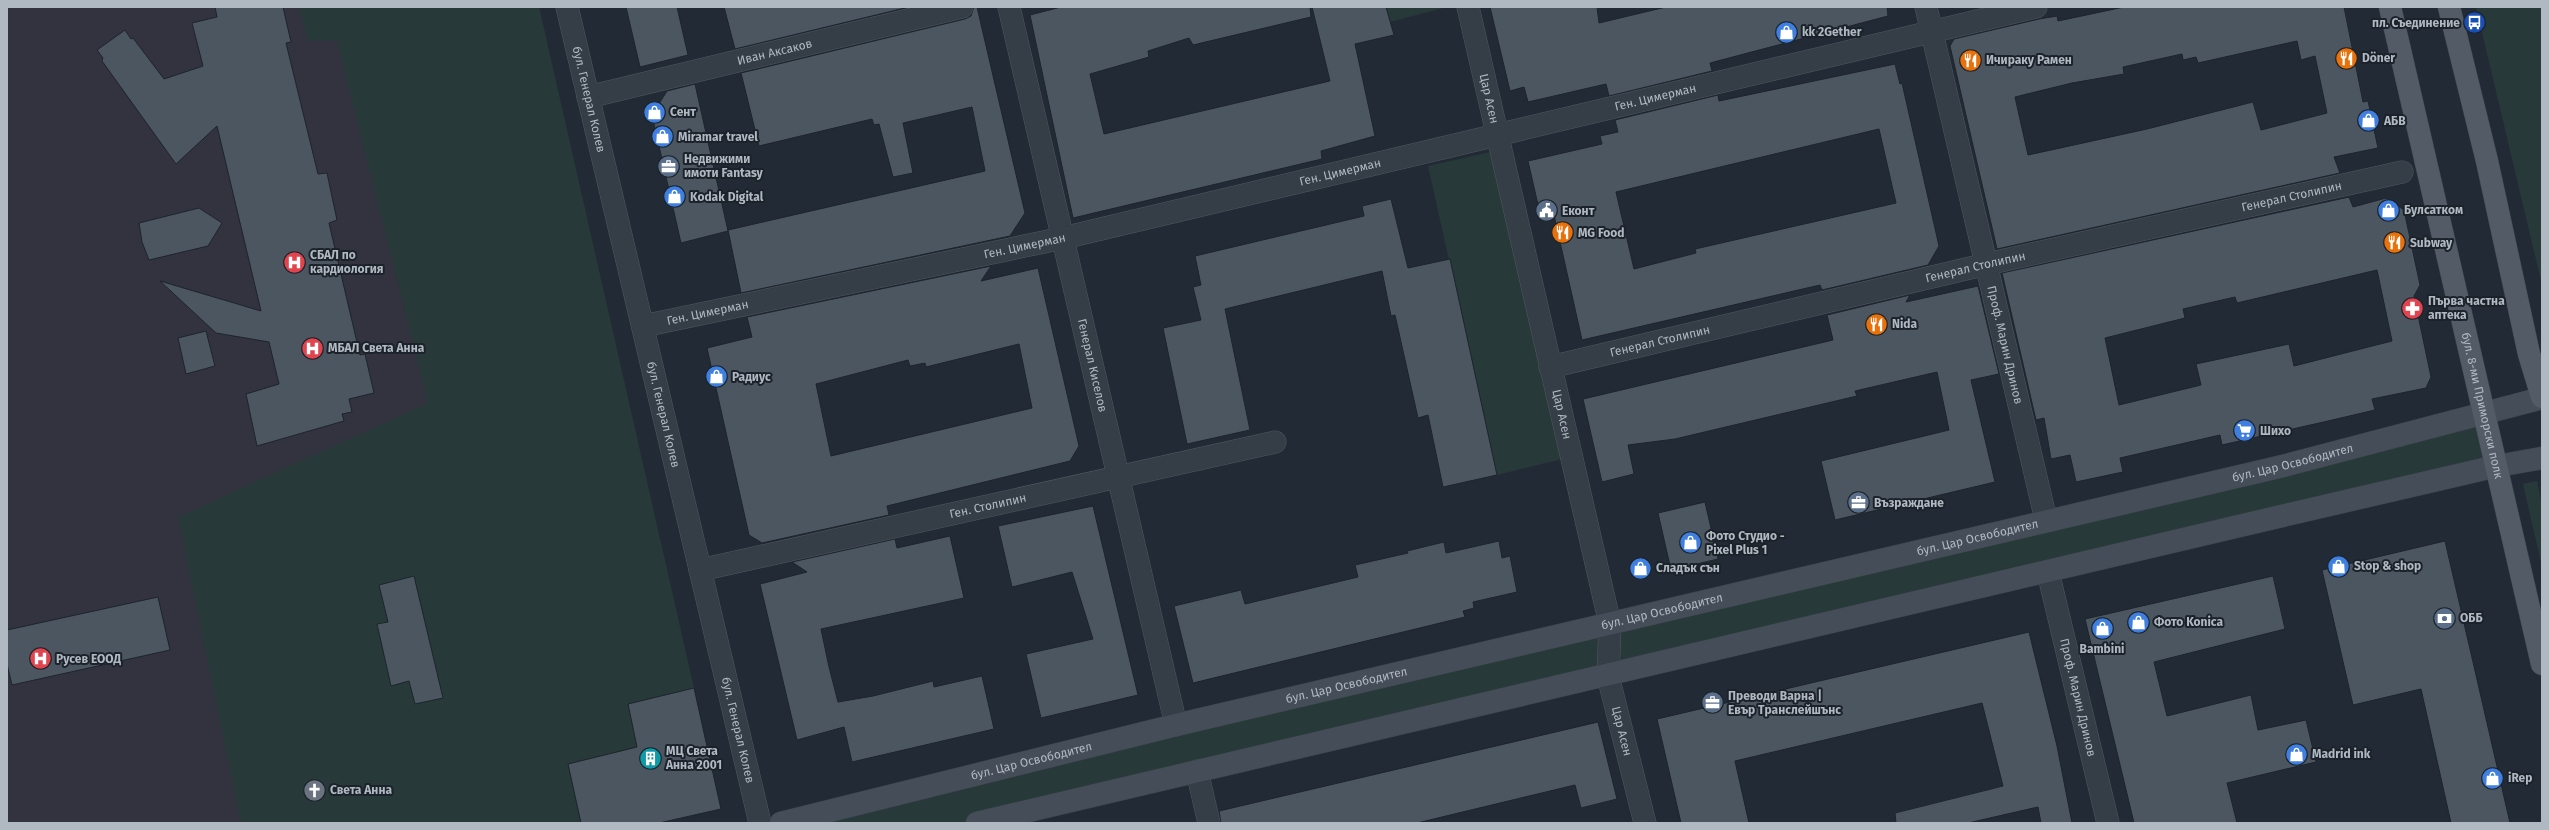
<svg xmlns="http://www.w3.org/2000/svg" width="2549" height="830" viewBox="0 0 2549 830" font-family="'Fira Sans',sans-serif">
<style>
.medical{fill:#32333e}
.green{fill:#273938}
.building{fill:#4b5661;stroke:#1d242c;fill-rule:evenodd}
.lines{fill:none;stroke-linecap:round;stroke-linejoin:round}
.minor-casing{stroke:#505860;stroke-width:23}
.tertiary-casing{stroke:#505860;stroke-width:23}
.secondary-casing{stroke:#3f464f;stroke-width:23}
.primary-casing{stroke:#3f464f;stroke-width:23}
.minor{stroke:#353d46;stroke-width:22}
.tertiary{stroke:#353d46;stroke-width:22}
.secondary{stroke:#444d58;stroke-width:22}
.primary{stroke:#535c66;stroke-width:22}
.labels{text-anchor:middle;stroke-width:4;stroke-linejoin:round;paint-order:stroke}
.poi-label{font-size:12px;font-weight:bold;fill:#b0b8c2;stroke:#1b222a;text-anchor:start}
.street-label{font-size:12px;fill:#b0b8c2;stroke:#1b222a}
</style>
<rect width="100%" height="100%" fill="#222b35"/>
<path class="medical" d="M7,7h532l182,802 -62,14h-652z"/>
<path class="green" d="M299,7h240l155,681 -66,16 9,44 -69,16 13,59h-340l-63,-306 250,-114 -91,-363 -29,1z
M1386,7h61l-57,15z
M2476,7h66v278z
M1491,152l71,307 -65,16 -69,-309z
M2485,414l12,52 -1520,357h-198z
M2537,481l5,24v62l-19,-83z"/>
<path class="building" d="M215,7h68l8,35 -5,1 32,131 9,-1 10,47 -8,3 31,132 5,-1 9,39 -25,6 3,13 -10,2 2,7 -87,25 -11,-52 33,-10 -10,-42 -53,-9 -56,-52 101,30 -44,-185 -41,38 -74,-103 1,-3 -6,-8 28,-20 6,9 2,-1 31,41 39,-13 -11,-43 25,-6z
M626,7h51l11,48 -48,12z
M724,7h185l-174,42z
M974,7h3l48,206 -15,23 -269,57 -13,-63 257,-59 -13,-64 -69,16 10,50 -20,4 -14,-53 -5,1 -2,-6 -113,27 -18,-73 224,-54 6,-3z
M1061,7h249l1,10 -118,28 -4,-7 -41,13 1,6 -59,17 14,60 226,-53 -18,-74h74l8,28 -39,9 20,92 -54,15 1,8 -249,59 -43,-203z
M1490,7h107l2,16 67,-16h221l1,9 -178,47 2,8 -103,25 -3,-12 -78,18 -4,-15 -14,4z
M2124,7h220l19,95 5,-1 10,47 -44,9 6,16 -343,76 -47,-203 4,-7 85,-20 18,-3 1,5zM2297,41l4,19 14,-4 12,57 -66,17 -8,-28 -106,27 -119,26 -13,-58 57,-14 52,-9 -1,-7 59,-13 1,6 13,-3 2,6z
M1895,64l5,20 2,-1 37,163 -11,19 -106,25 -2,-5 -238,55 -28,-125 -13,3 -13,-57 74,-17 -2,-8 18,-4 -3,-12 103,-25 1,6zM1879,129l17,74 -201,46 1,4 -62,16 -18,-77z
M695,84l33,147 -47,12 -29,-128 15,-24z
M2349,197l4,10 33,-9 18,12 16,75 -6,11 17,81 -5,11 -54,11 3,11 -47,11 -106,24 -2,-10 -100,23 3,14 -47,10 -6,-27 -19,4 -7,-41 -8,2 -34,-147zM2377,270l15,71 -98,25 -5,-22 -93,20 5,21 -82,20 -14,-67 80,-20 -2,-9 52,-12 2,6z
M1391,199l17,69 42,-9 47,216 -54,12 -15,-72 -10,3 -23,-103 -4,1 -9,-45 -157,38 25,121 -63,14 -24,-116 38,-8 -8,-33 8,-2 -6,-29 169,-40 -2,-10z
M199,208l23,15 -14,23 -59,14 -7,-18 -3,-19z
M991,266l-10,15 57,-13 41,178 -9,15 -183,45 2,9 -127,28 -13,-8 -42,-187 45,-11 -5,-20zM1019,344l13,64 -201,48 -15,-72 92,-24 2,6 15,-3 1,4z
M1978,286l21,88 -28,6 24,102 -160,38 -14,-59 128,-31 -12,-58 -82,19 2,5 -182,43 -47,6 6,29 -32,8 -19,-83 250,-59 -6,-25 83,-20 -4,7z
M206,331l9,35 -29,8 -8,-36z
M1705,502l13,57 -47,11 -13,-57z
M1093,506l45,189 -97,23 -15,-64 67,-15 -21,-67 -60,15 -14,-61z
M950,536l14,62 -143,31 8,38 9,35 35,-6 60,-15 1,6 48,-11 12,53 -142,33 -8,-35 -47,13 -37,-156 47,-12 -15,-10 103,-23 2,9z
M1499,541l3,17 8,-2 7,36 -44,10 1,6 -11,3 2,6 -272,66 -19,-77 67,-16 4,14 113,-27 -3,-12 53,-12 -1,-2 37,-9 2,11z
M2445,541l31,134 34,148h-59l-30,-134 -68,16 -31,-135z
M414,576l29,122 -28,6 -6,-23 -18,5 -14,-62 11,-2 -9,-37z
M2273,576l12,53 -131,33 13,54 84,-21 7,35 48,-10 10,42 -89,21 10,40h-103l-49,-204z
M158,597l12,53 -158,35 -5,-21v-34z
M2029,632l28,114 15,77h-31l-3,-16 -70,16h-72l-1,-10 108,-27 -21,-83 -247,58 14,62h-68l-24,-104z
M694,688l27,121 -62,14h-78l-13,-59 69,-17 -9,-43z
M1598,722l19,77 -36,9 -6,-23 -158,38h-196l-2,-12z"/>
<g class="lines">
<defs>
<g id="minor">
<path id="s1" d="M1009,7l167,718"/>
<path id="s2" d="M1468,7l142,617 -2,52 37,147"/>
<path id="s3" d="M1926,7l120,513"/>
<path id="s4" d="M588,97l374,-90"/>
<path id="s5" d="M643,326l420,-88 973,-231"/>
<path id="s6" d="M1550,367l437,-103 415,-92"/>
<path id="s7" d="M700,570l575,-128"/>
<path id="s8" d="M2048,572l60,251"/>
<path d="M1197,771l12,52"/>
</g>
<g id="tertiary">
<path id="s9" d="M567,7l193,816"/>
</g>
<g id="secondary">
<path id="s10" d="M781,823l395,-98 1107,-259 259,-68"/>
<path d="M977,823l1292,-304 228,-53 45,-8"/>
</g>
<g id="primary">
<path id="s11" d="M2390,7l152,657"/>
<path d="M2449,7l38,154 42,193 13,43"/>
</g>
</defs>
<use href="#minor" class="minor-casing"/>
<use href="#tertiary" class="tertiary-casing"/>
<use href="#secondary" class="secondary-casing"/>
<use href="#primary" class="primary-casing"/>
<use href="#minor" class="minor"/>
<use href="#tertiary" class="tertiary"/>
<use href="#secondary" class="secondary"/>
<use href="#primary" class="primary"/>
</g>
<defs>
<symbol id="bus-disc" viewBox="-11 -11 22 22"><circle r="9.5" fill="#1a4fb4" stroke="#1b222a"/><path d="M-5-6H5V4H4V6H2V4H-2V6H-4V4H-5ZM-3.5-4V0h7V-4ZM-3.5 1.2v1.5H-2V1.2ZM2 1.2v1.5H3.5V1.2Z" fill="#fff"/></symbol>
<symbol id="shop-disc" viewBox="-11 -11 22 22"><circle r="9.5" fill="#3f7fe0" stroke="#1b222a"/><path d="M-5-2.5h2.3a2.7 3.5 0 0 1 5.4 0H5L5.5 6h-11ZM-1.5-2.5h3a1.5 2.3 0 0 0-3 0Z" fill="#fff"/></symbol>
<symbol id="restaurant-disc" viewBox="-11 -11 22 22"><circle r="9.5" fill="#e8710a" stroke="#1b222a"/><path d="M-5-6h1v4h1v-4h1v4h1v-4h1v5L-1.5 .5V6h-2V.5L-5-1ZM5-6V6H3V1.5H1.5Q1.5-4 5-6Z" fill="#fff"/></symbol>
<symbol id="office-disc" viewBox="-11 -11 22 22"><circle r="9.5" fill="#5c6f8a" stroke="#1b222a"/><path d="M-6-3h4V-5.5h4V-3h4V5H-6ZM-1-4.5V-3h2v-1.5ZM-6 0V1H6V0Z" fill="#fff"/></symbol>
<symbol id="civic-disc" viewBox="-11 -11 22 22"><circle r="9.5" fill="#5c6f8a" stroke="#1b222a"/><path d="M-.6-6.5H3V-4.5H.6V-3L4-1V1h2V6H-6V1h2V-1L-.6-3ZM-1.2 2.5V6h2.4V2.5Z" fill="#fff"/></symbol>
<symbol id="hospital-disc" viewBox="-11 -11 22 22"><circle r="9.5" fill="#e0444e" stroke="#1b222a"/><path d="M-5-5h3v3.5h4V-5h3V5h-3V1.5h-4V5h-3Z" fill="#fff"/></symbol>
<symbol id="pharmacy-disc" viewBox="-11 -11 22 22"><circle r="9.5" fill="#e0444e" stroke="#1b222a"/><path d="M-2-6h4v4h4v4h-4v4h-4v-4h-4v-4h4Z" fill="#fff"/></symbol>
<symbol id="supermarket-disc" viewBox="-11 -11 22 22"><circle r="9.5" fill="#3f7fe0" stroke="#1b222a"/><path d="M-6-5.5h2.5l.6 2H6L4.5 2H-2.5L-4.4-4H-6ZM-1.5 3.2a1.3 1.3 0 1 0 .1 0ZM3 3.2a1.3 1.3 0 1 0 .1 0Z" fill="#fff"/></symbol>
<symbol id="bank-disc" viewBox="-11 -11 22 22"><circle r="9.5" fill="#5c6f8a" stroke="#1b222a"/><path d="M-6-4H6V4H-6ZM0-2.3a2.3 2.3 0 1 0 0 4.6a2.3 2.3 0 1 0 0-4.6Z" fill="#fff"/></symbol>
<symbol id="building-disc" viewBox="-11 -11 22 22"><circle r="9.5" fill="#0f9aa8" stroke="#1b222a"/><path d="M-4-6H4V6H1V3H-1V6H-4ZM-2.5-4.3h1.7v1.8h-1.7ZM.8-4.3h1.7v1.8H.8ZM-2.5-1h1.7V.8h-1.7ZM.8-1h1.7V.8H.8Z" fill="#fff"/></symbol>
<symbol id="church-disc" viewBox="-11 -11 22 22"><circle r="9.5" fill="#6b7280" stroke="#1b222a"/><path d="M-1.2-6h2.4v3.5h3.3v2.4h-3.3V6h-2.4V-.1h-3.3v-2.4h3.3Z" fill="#fff"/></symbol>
</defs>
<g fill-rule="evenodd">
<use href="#bus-disc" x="2462" y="10" width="25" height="25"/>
<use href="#shop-disc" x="1774" y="20" width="25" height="25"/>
<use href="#restaurant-disc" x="2334" y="46" width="25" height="25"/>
<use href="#restaurant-disc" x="1958" y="48" width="25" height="25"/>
<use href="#shop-disc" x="642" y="100" width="25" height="25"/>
<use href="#shop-disc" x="2356" y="108" width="25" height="25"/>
<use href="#shop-disc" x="650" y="124" width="25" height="25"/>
<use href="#office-disc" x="656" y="154" width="25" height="25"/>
<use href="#shop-disc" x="662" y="184" width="25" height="25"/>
<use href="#shop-disc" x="2376" y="198" width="25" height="25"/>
<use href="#civic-disc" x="1534" y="198" width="25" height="25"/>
<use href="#restaurant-disc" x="1550" y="220" width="25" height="25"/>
<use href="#restaurant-disc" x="2382" y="230" width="25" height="25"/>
<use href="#hospital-disc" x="282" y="250" width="25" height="25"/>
<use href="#pharmacy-disc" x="2400" y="296" width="25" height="25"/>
<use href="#restaurant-disc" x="1864" y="312" width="25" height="25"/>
<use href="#hospital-disc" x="300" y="336" width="25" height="25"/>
<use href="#shop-disc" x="704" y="364" width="25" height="25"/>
<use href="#supermarket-disc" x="2232" y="418" width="25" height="25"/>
<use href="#office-disc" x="1846" y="490" width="25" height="25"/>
<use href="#shop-disc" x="1678" y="530" width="25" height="25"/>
<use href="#shop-disc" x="2326" y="554" width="25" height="25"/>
<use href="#shop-disc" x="1628" y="556" width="25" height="25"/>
<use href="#bank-disc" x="2432" y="606" width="25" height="25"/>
<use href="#shop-disc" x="2126" y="610" width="25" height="25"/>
<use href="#shop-disc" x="2090" y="616" width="25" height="25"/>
<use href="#hospital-disc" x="28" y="646" width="25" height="25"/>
<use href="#office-disc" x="1700" y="690" width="25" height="25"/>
<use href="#shop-disc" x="2284" y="742" width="25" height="25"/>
<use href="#building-disc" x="638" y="746" width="25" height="25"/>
<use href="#shop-disc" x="2480" y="766" width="25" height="25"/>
<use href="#church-disc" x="302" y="778" width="25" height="25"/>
</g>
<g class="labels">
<g class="poi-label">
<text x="2460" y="27" text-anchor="end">пл. Съединение</text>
<text x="1802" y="36">kk 2Gether</text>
<text x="2362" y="62">Döner</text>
<text x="1986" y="64">Ичираку Рамен</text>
<text x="670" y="116">Сент</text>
<text x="2384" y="125">АБВ</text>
<text x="678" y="141">Miramar travel</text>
<text x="684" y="163">Недвижими<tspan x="684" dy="14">имоти Fantasy</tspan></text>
<text x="690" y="201">Kodak Digital</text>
<text x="2404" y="214">Булсатком</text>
<text x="1562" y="215">Еконт</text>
<text x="1578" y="237">MG Food</text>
<text x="2410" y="247">Subway</text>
<text x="310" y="259">СБАЛ по<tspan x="310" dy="14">кардиология</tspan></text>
<text x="2428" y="305">Първа частна<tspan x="2428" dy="14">аптека</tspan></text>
<text x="1892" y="328">Nida</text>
<text x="328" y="352">МБАЛ Света Анна</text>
<text x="732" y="381">Радиус</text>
<text x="2260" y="435">Шихо</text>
<text x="1874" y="507">Възраждане</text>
<text x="1706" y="540">Фото Студио -<tspan x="1706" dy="14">Pixel Plus 1</tspan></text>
<text x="2354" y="570">Stop &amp; shop</text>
<text x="1656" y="572">Сладък сън</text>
<text x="2460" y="622">ОББ</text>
<text x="2154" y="626">Фото Konica</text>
<text x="2102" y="653" text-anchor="middle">Bambini</text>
<text x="56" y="663">Русев ЕООД</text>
<text x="1728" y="700">Преводи Варна |<tspan x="1728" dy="14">Евър Транслейшънс</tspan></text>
<text x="666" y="755">МЦ Света<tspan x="666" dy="14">Анна 2001</tspan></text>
<text x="2312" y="758">Madrid ink</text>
<text x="2508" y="782">iRep</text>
<text x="330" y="794">Света Анна</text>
</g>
<g class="street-label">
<text dy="4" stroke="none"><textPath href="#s4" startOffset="192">Иван Аксаков</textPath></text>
<text dy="4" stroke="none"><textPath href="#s5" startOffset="1038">Ген. Цимерман</textPath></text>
<text dy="4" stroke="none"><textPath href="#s2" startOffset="94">Цар Асен</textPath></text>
<text dy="4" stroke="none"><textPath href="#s9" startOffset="95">бул. Генерал Колев</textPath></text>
<text dy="4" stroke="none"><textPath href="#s5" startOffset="714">Ген. Цимерман</textPath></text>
<text dy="4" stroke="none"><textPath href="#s6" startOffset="761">Генерал Столипин</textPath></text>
<text dy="4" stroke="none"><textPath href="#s5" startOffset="390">Ген. Цимерман</textPath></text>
<text dy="4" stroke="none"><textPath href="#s6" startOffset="437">Генерал Столипин</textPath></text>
<text dy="4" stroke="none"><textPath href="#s5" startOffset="66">Ген. Цимерман</textPath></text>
<text dy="4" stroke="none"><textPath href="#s6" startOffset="113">Генерал Столипин</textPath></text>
<text dy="4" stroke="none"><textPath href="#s3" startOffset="347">Проф. Марин Дринов</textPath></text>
<text dy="4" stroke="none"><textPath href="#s1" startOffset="368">Генерал Киселов</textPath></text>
<text dy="4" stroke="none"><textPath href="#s11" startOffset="409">бул. 8-ми Приморски полк</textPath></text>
<text dy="4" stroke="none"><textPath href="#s9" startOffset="419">бул. Генерал Колев</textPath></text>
<text dy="4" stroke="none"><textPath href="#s2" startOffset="418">Цар Асен</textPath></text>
<text dy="4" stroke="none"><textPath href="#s10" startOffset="1554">бул. Цар Освободител</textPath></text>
<text dy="4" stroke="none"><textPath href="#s7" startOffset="295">Ген. Столипин</textPath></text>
<text dy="4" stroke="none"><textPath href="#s10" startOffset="1230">бул. Цар Освободител</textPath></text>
<text dy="4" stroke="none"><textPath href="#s10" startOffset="906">бул. Цар Освободител</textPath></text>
<text dy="4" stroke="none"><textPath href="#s10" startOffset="582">бул. Цар Освободител</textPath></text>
<text dy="4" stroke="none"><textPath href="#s8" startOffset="129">Проф. Марин Дринов</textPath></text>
<text dy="4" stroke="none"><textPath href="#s9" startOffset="743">бул. Генерал Колев</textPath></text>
<text dy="4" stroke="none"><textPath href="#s2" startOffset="742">Цар Асен</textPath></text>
<text dy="4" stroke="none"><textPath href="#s10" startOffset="258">бул. Цар Освободител</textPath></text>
</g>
</g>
<rect width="2549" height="830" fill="none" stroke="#b0b8c2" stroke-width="16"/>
</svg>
